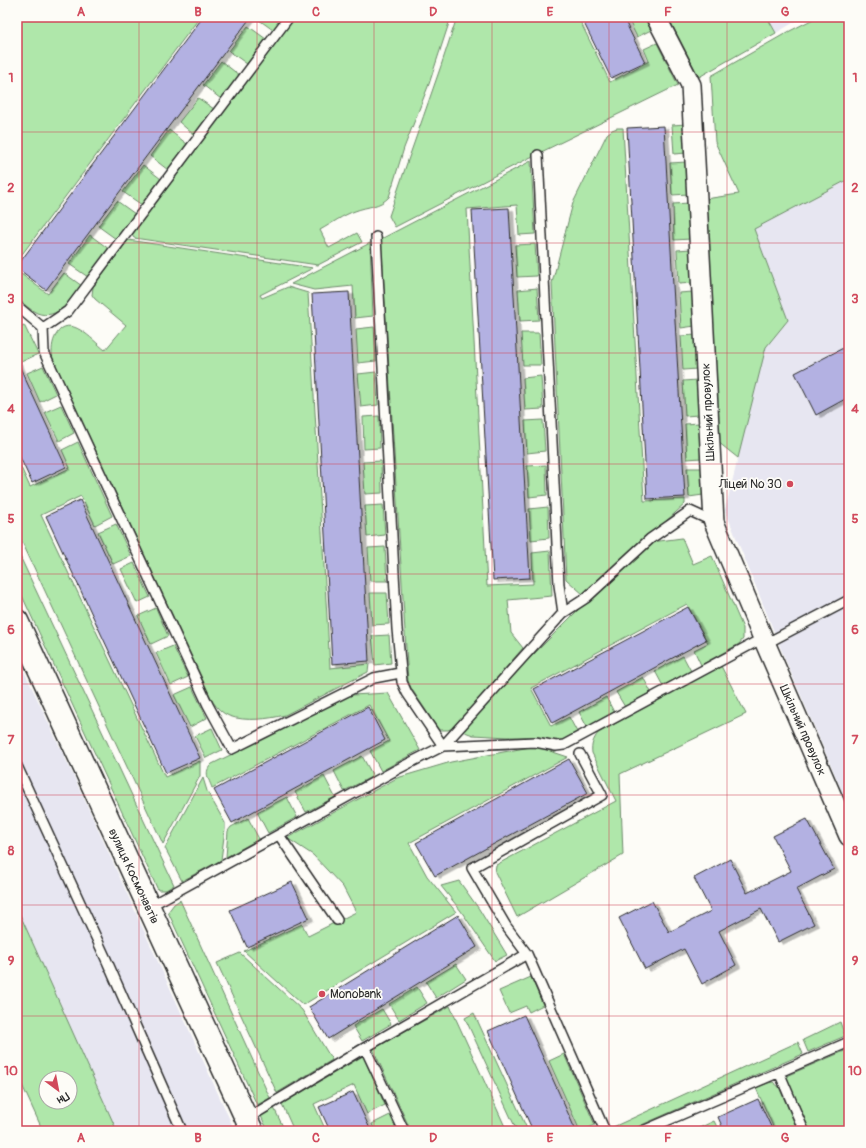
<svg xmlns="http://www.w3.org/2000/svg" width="866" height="1148" viewBox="0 0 866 1148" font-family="Pangolin,sans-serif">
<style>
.built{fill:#e7e6f1}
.green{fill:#afe7aa;stroke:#6d896a;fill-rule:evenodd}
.building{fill:#b3b1e2;stroke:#2b2b2b;filter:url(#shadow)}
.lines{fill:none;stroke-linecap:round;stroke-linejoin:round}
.lane-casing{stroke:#2b2b2b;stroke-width:12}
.street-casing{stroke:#2b2b2b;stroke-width:22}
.secondary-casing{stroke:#2b2b2b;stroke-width:25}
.lane{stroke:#fdfcf7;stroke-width:9}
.street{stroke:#fdfcf7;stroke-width:19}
.secondary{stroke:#fdfcf7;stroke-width:22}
.grid{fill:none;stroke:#d1495b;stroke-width:1;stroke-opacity:0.55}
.poi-dot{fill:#d1495b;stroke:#fdfcf7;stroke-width:1.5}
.labels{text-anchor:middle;stroke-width:3.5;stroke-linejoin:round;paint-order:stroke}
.street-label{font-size:12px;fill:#2b2b2b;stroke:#fdfcf7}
.poi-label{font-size:12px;fill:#2b2b2b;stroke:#fdfcf7;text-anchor:end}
.neatline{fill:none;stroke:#d1495b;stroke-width:1.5}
.grid-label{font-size:13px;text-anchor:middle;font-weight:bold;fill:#d1495b}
</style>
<defs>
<filter id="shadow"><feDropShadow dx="4.5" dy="2.5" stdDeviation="0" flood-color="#0004"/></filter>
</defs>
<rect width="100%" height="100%" fill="#fdfcf7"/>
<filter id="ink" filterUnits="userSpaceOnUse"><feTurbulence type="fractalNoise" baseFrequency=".025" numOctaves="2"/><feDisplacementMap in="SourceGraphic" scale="8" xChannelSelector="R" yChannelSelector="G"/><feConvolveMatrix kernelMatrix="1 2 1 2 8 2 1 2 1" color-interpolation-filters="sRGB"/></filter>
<g filter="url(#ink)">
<path class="built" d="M767,17h36l-27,16z
M849,179v628l-66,-153 -58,-144 41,-163 22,-27 -34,-91z
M17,656l59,125 159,350h-118l-100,-223z"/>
<path class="green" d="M17,17h183l-183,244z
M255,17h28l-10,13z
M295,17h156l-22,67 -25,64 -15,49c-9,10 -21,9 -34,14 -12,4 -24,13 -35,19l9,18 28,-15 5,9 -44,23 -184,-27 -2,-3z
M457,17h121l32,65 39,-21 -5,-12 13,-6 21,42 -149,73 -134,69 -6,-11c22,-67 47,-132 68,-199z
M627,17h17l7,13 -14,7z
M668,17h99l9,16 -77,44z
M817,17h32v162l-95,50 34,91 -22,27 -28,111 -20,-16 -13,-243 34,-5 -24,-52 -4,-66 77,-44z
M248,26l18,13 -19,25 -18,-13z
M221,61l18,14 -18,24 -18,-14z
M198,98l16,11 -20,26 -15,-13z
M686,124l1,29 -13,1 -2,-29z
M617,128h6l21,373 41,-2v5l-101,91 -18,-16 -14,-296 21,-80 34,-69 5,-4z
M169,130l18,14 -19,26 -18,-14z
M531,161l4,73 -16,1 -2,-30 -50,4 20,377 46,-2 -1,-31 18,-2 2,45 -44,4 3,33 12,15 -70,80 -5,2h-9l-28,-42 -3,-7 -27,-442z
M687,162l2,32 -17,1 -2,-32z
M143,165l18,14 -19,26 -19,-13z
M117,201l18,13 -19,25 -18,-13z
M689,203l2,36 -17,1 -1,-36z
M90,235l19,14 -21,28 -19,-13z
M128,240l185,28 -53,27 2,3 26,-11 20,6 22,375 39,-4 -1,8 -83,43c-16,4 -40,7 -56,1 -7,-3 -12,-8 -16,-14l-160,-343c-2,-8 -1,-17 3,-24 13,-23 36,5 49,15l21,-25 -31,-26 -3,-4 1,-8z
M370,243l3,73 -18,2 -2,-32 -39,4 -23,-6z
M535,244l2,32 -20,1 -2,-32z
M691,249l2,34 -14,1 -2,-34z
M17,271l31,23 16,-21 18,13c-11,13 -24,35 -45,27 -7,-3 -14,-10 -20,-15z
M537,288l2,32 -19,1 -2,-31z
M693,292l2,34 -14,2 -2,-35z
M24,325l14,29 -17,8 -4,-9v-25z
M374,327l2,34 -18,2 -2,-34z
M521,333h18l2,32h-18z
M696,335l1,34 -14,1 -2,-34z
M43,366l13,28 -16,8 -13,-29z
M376,372l2,33 -17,2 -3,-33z
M541,376l2,33 -18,1 -2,-32z
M697,380l2,35 -14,1 -2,-35z
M61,405l13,28 -15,8 -14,-29z
M379,416l1,32 -16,1 -1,-32z
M543,420l2,31 -18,2 -2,-32z
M699,423l2,35 -14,1 -2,-35z
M78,442l34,74 -17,9 -14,-29 -40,19 124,262 35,-16v15l-37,68 -146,-313v-72l13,28 40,-19 -8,-18z
M381,461l1,32 -17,1 -2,-32z
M546,465l1,30 -18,2 -2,-31z
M687,468h15l1,27 -14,2z
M383,505l2,30 -18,2 -2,-31z
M548,507l1,31 -18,2 -2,-31z
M116,524l15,32 -18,8 -15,-32z
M682,538l11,26 19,-8 31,72v11l-4,5 -38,21 -7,-15 14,-7 -21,-39 -156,84 20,38 18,-9 8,15 -18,10 -19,-5h-32l-35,-2 -11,-4 54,-59 71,-71 65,-59z
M385,547l2,34h-17l-2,-33z
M17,550l157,335 -8,5h-8l-141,-305z
M134,563l16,34 -13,6 -16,-34z
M370,593h17l2,31 -17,1z
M156,608l12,28 -17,8 -13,-28z
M389,635l2,28 -16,2 -3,-29z
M173,646l15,31 -17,8 -15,-32z
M683,656l8,15 -28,15 -8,-15z
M721,666l25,48 -126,60 3,81 -106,62 -22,-45 1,-7 120,-64 -24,-48c-1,-8 1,-13 6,-20z
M643,677l8,15 -26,15 -9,-15z
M192,687l15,31 -17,9 -16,-32z
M388,693l32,57 -39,21 -11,-20 19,-10 -20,-36 -157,83c-3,-9 -9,-16 0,-24l140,-69z
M606,697l8,15 -27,15 -8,-15z
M212,728l10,22 -16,8 -11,-22z
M535,746l33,11 -159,86 18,33 29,36 -153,93 -59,-54 58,-27 6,12 48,-24 -13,-25 -30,-32 -26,-17 110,-60 54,-16z
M362,756l11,20 -29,15 -10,-20z
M324,776l11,21 -29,15 -11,-20z
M203,778l4,13 18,32v6l-4,31 -39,21 -17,-33z
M287,797l10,20 -29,16 -11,-21z
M248,818l11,21 -33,18 2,-26 3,-4z
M459,881l20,28 28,46 -12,6 -34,-50 -20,-25z
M180,900l90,198 -13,7 -89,-193 6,-8z
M17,908l100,223h-74l-26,-57zM46,1078h24v24h-24z
M240,953l62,57 30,50 -55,33 -60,-130z
M456,964l10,15 -30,19 -10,-16z
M531,977l12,28 -14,7 -3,-6 -17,7 -10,-22z
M417,987l10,16 -28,17 -10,-16z
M450,1006l57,125h-96l-38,-82z
M382,1009l9,15 -29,17 -9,-15z
M474,1013l54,118h-11l-52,-113z
M840,1022l5,14 -37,16 -5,-12z
M798,1042l5,12 -175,77h-16l-1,-3z
M849,1049v82h-39l-24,-55z
M564,1054l31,71 -13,6h-2l-31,-70z
M363,1056l22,49 -18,9 -13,-29 -40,19 12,27h-32l-12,-27z
M773,1082l6,5 19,44h-23l-19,-43 12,-5z
M274,1108l11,23h-17l-7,-15z
M390,1115l7,16h-22l-3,-7z
M714,1121l5,10h-26z"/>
<path class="building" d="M203,17h48l-205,273 -29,-22v-2z
M581,17h42l22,45 -34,16z
M664,126l21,371 -38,2 -20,-371z
M509,208l21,370 -37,2 -21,-370z
M349,292l20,369 -37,3 -20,-370z
M849,345v52l-33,18 -21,-42z
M17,361l49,106 -34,16 -15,-32z
M80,500l120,258 -34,15 -120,-257z
M688,607l18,33 -154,83 -18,-34z
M368,707l17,33 -153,83 -18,-33z
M569,759l19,34 -153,83 -19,-33z
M807,819l27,50 -38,20 18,35 -36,18 -17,-33 -42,22 17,34 -34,19 -18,-35 -39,20 -26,-51 33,-17 17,31 42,-21 -17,-33 36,-19 17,34 44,-22 -18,-35z
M292,882l17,36 -62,29 -17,-37z
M458,915l19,32 -149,92 -19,-32z
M524,1015l52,116h-43l-45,-100z
M353,1092l18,39h-41l-11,-24z
M758,1099l15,32h-49l-6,-14z"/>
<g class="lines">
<defs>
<path id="lane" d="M289,17l-221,294 -25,17 1,24 164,353 24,44 142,-71 26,-5
M538,155l21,430 4,28
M376,237l21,392 5,53 5,11 36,53
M17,306l26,22
M765,644l84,-44
M443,746l92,-4 21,4 8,-1 199,-107
M17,766l89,193 76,172
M279,835l58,85
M148,907l248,-137 47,-24 120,-133 23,-15 64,-59 40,-28 24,11
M527,954l-21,-28 -34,-58 130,-73 -22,-41
M365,1048l39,83
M779,1072l25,59
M246,1119l115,-69 166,-96 78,177
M643,1131l206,-89"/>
<path id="street" d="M656,17l35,68 23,437 49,116 86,198"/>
<path id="secondary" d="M17,621l235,510"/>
</defs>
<use href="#lane" class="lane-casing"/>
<use href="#street" class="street-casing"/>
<use href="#secondary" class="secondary-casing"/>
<use href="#lane" class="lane"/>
<use href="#street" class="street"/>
<use href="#secondary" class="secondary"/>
</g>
</g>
<path class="grid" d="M139,17v1114M257,17v1114M374,17v1114M492,17v1114M609,17v1114M727,17v1114M17,132h832M17,243h832M17,353h832M17,464h832M17,574h832M17,684h832M17,795h832M17,905h832M17,1016h832"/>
<g class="poi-dot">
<circle cx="790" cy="484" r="4"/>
<circle cx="322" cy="994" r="4"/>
</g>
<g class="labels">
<g class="street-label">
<text transform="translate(708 412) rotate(-93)" y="4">Шкільний провулок</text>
<text transform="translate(803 730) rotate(66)" y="4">Шкільний провулок</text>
<text transform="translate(134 876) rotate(65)" y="4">вулиця Космонавтів</text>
</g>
<g class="poi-label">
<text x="782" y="488">Ліцей № 30</text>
<text x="330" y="998" text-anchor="start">Monobank</text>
</g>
</g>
<rect width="866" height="1148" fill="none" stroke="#fdfcf7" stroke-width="44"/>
<g transform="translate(58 1090) rotate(148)"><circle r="19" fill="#fdfcf7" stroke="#a9a8a5"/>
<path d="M0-3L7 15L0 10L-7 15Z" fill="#d1495b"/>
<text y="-6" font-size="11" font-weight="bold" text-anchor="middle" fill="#2b2b2b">Пн</text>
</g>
<rect x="22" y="22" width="822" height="1104" class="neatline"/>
<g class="grid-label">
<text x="81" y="16">A</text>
<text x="198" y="16">B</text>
<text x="316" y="16">C</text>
<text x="433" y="16">D</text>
<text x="550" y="16">E</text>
<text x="668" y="16">F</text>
<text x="785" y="16">G</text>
<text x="11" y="82">1</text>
<text x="855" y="82">1</text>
<text x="11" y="192">2</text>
<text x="855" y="192">2</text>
<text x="11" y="303">3</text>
<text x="855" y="303">3</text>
<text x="11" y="413">4</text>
<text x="855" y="413">4</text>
<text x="11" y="523">5</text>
<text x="855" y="523">5</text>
<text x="11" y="634">6</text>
<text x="855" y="634">6</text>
<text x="11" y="744">7</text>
<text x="855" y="744">7</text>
<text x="11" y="855">8</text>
<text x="855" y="855">8</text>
<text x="11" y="965">9</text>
<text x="855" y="965">9</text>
<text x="11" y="1075">10</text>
<text x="855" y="1075">10</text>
<text x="81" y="1142">A</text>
<text x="198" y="1142">B</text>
<text x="316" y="1142">C</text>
<text x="433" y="1142">D</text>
<text x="550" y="1142">E</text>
<text x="668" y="1142">F</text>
<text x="785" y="1142">G</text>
</g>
</svg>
